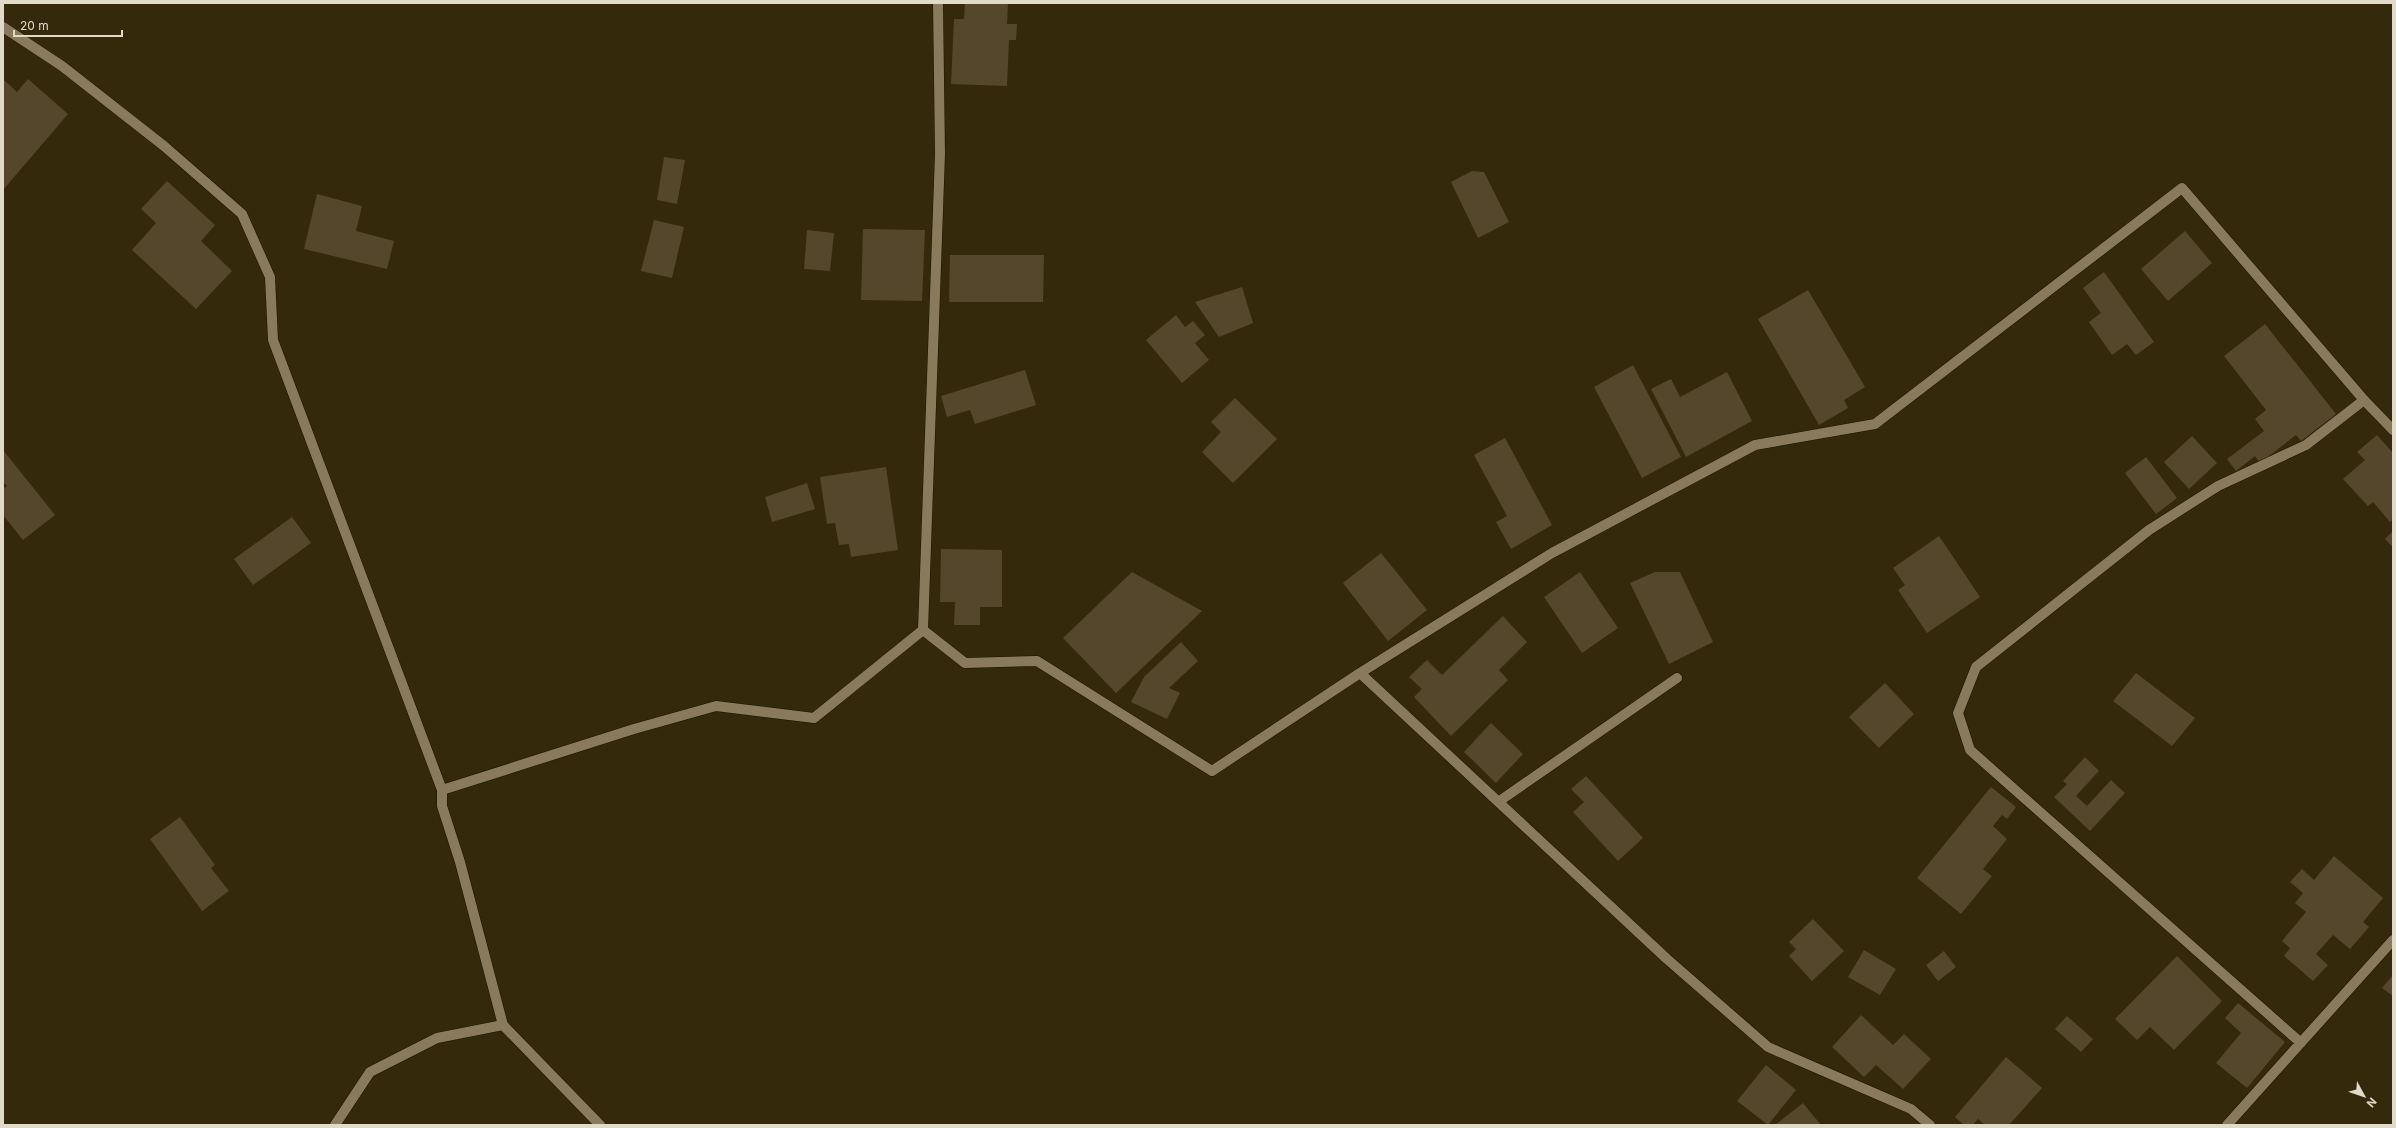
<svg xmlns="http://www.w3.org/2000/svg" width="2396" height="1128" viewBox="0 0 2396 1128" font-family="Inter,sans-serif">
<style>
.building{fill:#54472c}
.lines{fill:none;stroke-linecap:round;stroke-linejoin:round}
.minor-casing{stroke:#1b1200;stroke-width:11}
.tertiary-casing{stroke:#1b1200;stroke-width:11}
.minor{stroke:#897a5c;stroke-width:10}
.tertiary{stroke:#897a5c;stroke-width:10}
</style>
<rect width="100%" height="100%" fill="#35290b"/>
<path class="building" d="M965,3h43l-1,21h10l-1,16h-7l-2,46 -56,-2 3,-65h10z
M3,79l14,13 11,-13 40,35 -65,76z
M664,157l21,3 -8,44 -20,-4z
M1472,171l12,1 25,50 -31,16 -27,-56z
M167,181l48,44 -14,16 31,30 -36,38 -64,-59 24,-27 -15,-14z
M317,194l45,12 -6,25 38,10 -7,28 -83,-20z
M654,220l30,7 -12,51 -31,-7z
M863,229l62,1 -3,71 -61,-1z
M807,230l27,3 -4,38 -26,-2z
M2185,231l27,32 -44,38 -27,-32z
M950,255h94l-1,47h-94z
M2104,272l50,70 -18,13 -9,-11 -15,11 -23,-33 12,-9 -18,-25z
M1242,287l11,36 -34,14 -24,-35z
M1808,290l57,97 -21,13 4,8 -29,17 -61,-106z
M1176,315l9,12 8,-6 12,14 -10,8 14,17 -27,23 -36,-43z
M2265,324l71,90 -35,27 -5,-6 -36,28 -5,-7 -19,15 -9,-12 37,-28 -9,-12 11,-9 -42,-54z
M1633,365l48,92 -39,21 -48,-91z
M1025,370l11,35 -61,19 -5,-14 -23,7 -6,-21z
M1727,372l25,49 -66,36 -35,-68 20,-10 9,18z
M1235,398l42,41 -44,44 -31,-31 19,-20 -10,-10z
M2377,435l16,18v66l-3,3 -17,-20 -5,4 -25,-27 22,-19 -8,-8z
M2192,436l25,27 -28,26 -25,-27z
M1505,438l47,87 -41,24 -15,-27 11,-6 -33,-61z
M3,450l52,65 -32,25 -20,-25v-26l4,-3 -4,-4z
M2146,457l31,41 -21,16 -31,-41z
M886,467l12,83 -47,7 -2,-13 -10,1 -4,-22 -8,1 -7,-47z
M807,483l8,26 -43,13 -7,-25z
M292,517l19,26 -58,42 -19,-26z
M2393,531v16l-8,-8z
M1939,536l41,61 -53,36 -29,-43 7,-5 -12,-17z
M941,549l61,1v57h-22v18h-26l1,-23h-15z
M1381,553l46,57 -39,31 -45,-58z
M1132,572l70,39 -86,82 -53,-55z
M1580,572l38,56 -36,25 -38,-56z
M1655,572h25l33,70 -44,22 -39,-81z
M1503,616l24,26 -28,28 9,10 -57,56 -37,-39 8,-8 -13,-12 18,-17 15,15z
M1181,642l17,19 -29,27 11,5 -13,26 -36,-17 13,-25z
M2136,673l59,45 -23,28 -59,-45z
M1885,683l29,31 -35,34 -30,-31z
M1491,723l32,31 -27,29 -32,-31z
M2085,757l14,14 -23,25 11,10 24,-26 14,13 -35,38 -36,-34 13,-13 -4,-3z
M1586,776l57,62 -25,23 -45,-49 11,-10 -13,-13z
M1991,787l25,20 -9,12 -5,-4 -9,11 14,13 -24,30 9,7 -31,38 -44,-36z
M180,817l35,48 -4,3 18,23 -27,20 -52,-72z
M2334,856l49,42 -20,24 6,5 -19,22 -17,-14 -17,19 12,11 -15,16 -29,-25 6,-8 -8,-7 24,-29 -11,-9 8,-10 -13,-11 12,-13 12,11z
M1813,919l31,32 -32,30 -23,-25 7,-7 -7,-7z
M1864,950l32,19 -16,26 -32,-18z
M1944,951l12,16 -18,14 -12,-16z
M2177,956l45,45 -48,49 -24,-23 -13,13 -22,-21z
M2393,975v21l-11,-8z
M2238,1003l47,39 -38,46 -31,-25 25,-30 -16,-15z
M1861,1015l32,30 11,-11 27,25 -28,30 -27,-24 -12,12 -32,-30z
M2067,1016l26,23 -12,13 -26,-23z
M2006,1057l36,31 -33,37h-24l-7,-6 -5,6h-9l-9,-8z
M1766,1065l30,25 -28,35 -31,-24z
M1803,1103l18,22h-46z"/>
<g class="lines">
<defs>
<path id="minor" d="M923,630l42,33 72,-2 175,110 148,-98 192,-120 203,-108 120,-21 307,-236 182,212 29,30
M1360,673l307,286 101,88 143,62 19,16
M442,790l192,-61 82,-23 98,12 109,-88 17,-476 -2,-151
M1498,802l179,-124
M2301,1043l-331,-293 -12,-37 18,-46 173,-137 69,-44 88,-41 58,-45
M335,1125l35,-53 67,-34 66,-13
M2227,1125l166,-185"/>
<path id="tertiary" d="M3,27l59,39 102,80 78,68 28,63 3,63 169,450v16l18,56 43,163 97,100"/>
</defs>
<use href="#minor" class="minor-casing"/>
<use href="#tertiary" class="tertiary-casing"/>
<use href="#minor" class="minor"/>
<use href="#tertiary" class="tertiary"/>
</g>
<rect width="2396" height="1128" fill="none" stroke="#e1dac9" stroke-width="8"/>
<g transform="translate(2364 1096) rotate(130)" stroke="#35290b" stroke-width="3" paint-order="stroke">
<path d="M0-3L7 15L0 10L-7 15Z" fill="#e1dac9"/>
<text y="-6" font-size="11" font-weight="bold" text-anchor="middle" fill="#e1dac9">N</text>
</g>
<path d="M14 30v6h108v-6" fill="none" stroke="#e1dac9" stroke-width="2"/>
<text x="20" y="30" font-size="12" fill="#e1dac9" stroke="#35290b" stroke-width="3" paint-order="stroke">20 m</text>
</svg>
